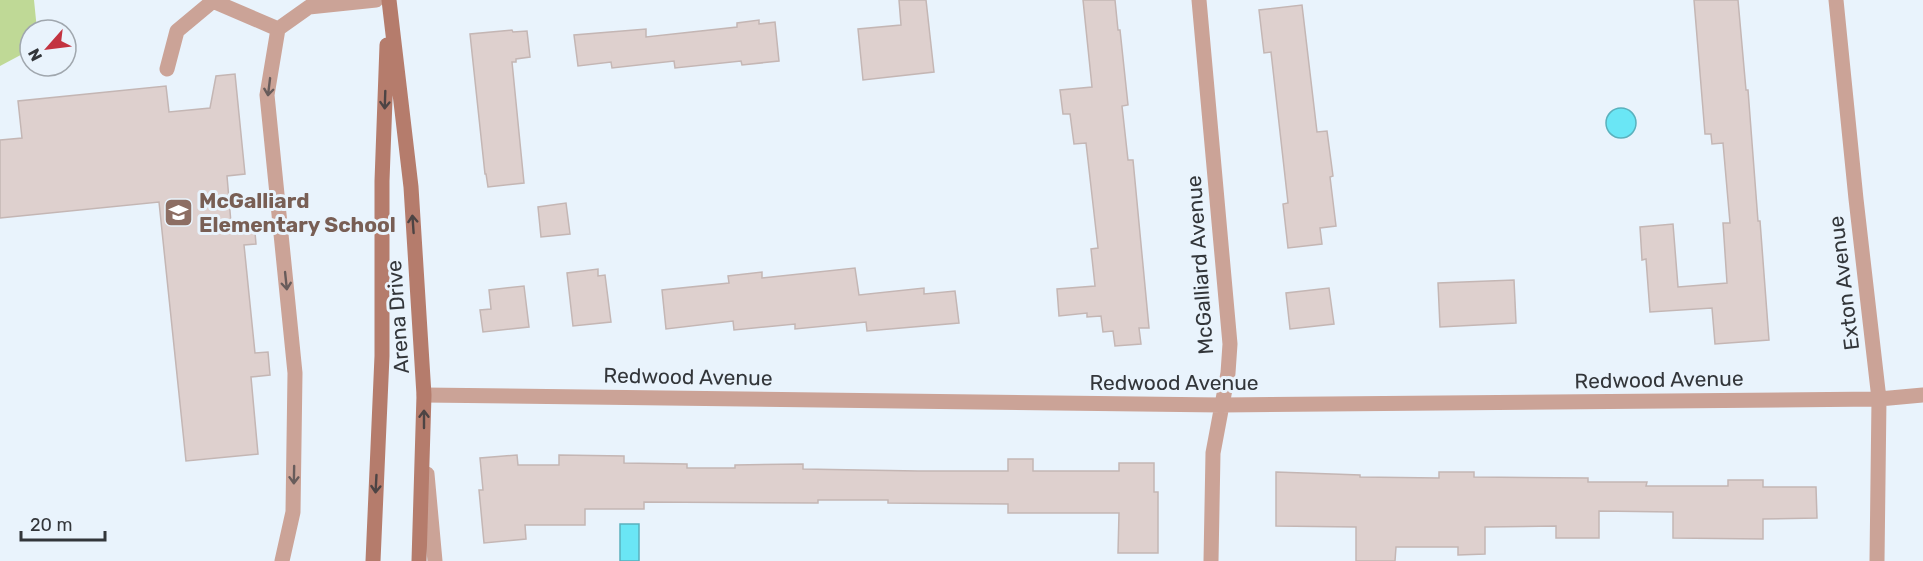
<svg xmlns="http://www.w3.org/2000/svg" width="1923" height="561" viewBox="0 0 1923 561" font-family="Rubik,sans-serif">
<style>
.green{fill:#bfd996}
.water{fill:#6ae6f5;stroke:#5ab1bd;stroke-width:1.5}
.building{fill:#ded0ce;stroke:#c4b6b4;stroke-width:1.5}
.lines{fill:none;stroke-linecap:round;stroke-linejoin:round}
.lane{stroke:#cba397;stroke-width:15}
.street{stroke:#cba397;stroke-width:15}
.secondary{stroke:#b57c6c;stroke-width:15}
.oneway{stroke:#685c5b}
.oneway2{stroke:#4d4444}
.labels{text-anchor:middle;stroke-width:6;stroke-linejoin:round;paint-order:stroke}
.education-label{font-size:21px;font-weight:bold;fill:#785e54;stroke:#e9f3fc;text-anchor:start}
.street-label{font-size:21px;fill:#33363a;stroke:#e9f3fc}
</style>
<rect width="100%" height="100%" fill="#e9f3fc"/>
<path class="green" d="M0,0h34l3,30h-7v20l-30,16z"/>
<path class="water" d="M1606 123a15 15 0 1 1 30 0a15 15 0 1 1-30 0Z
M620,524h19v37h-19z"/>
<path class="building" d="M899,0h27l8,72 -71,8 -5,-51 43,-4z
M1083,0h32l3,30h2l8,75 -6,1 6,54h5l16,168h-10l2,16 -26,2 -2,-15 -10,1 -2,-16 -14,1v-4l-28,3 -2,-27 38,-3 -4,-37 7,-1 -12,-105 -12,1 -4,-30h-7l-3,-24 32,-3z
M1694,0h44l8,90h2l10,131h2l9,119 -54,4 -3,-36 -62,4 -4,-53 -4,1 -2,-33 33,-3 5,63 49,-4 -4,-60h7l-7,-80 -11,1 -1,-10h-6z
M1302,5l15,127 10,-1 6,45 -3,1 6,49 -16,2 2,16 -34,4 -5,-44 5,-1 -17,-151 -7,1 -5,-43z
M759,20v4l16,-2 4,39 -37,4 -1,-4 -66,7 -1,-7 -62,7 -1,-6 -33,4 -4,-31 72,-6v8l91,-10v-4z
M512,30l1,2 14,-1 3,26 -14,2v3h-4l12,121 -36,4 -2,-13h-1l-15,-140z
M235,74l10,100 -18,2 4,47 23,-2 2,23 -12,1 11,108 13,-1 2,23 -19,2 7,77 -72,7 -27,-259 -159,16v-78l22,-2 -4,-37 148,-15 3,26 41,-4 6,-32z
M566,203l4,31 -29,3 -3,-30z
M855,268l4,27 65,-7v6l31,-3 4,32 -92,8 -1,-9 -71,7v-5l-61,6 -1,-9 -67,8 -4,-39 67,-7 -1,-7 34,-4v6z
M598,269v7l7,-1 6,47 -38,4 -6,-53z
M1514,280l2,43 -76,4 -2,-44z
M524,286l5,41 -46,5 -3,-22 11,-1 -2,-19z
M1329,288l5,36 -44,5 -4,-36z
M517,455l1,10h41v-10l65,1v7l63,1v4h48v-3l68,-1v5l115,2h90v-12h25v12h86v-8h35v29h4v61h-40l1,-40h-111v-9l-120,-1v-3h-70v3l-174,-1v7h-59v16h-60l1,14 -42,4 -5,-53h4l-3,-32z
M1276,472l84,3v2l79,1v-6h35v5l114,1v4h59l-1,4h82v-6h35v7h53l1,31 -54,1v20l-90,-1v-26l-74,-1v27h-43v-12l-71,1v27l-27,1v-8h-62l-1,14h-39v-34l-80,-1z"/>
<g class="lines">
<path class="lane" d="M167,69l10,-38 36,-30 65,28
M282,561l11,-49 2,-139 -28,-278 11,-66 31,-22 67,-7"/>
<path class="street" d="M1199,0l31,344 -2,29 -15,80 -2,108
M1836,0l20,199 23,200 -2,162
M424,395l797,10 658,-6 44,-4
M427,474l8,87"/>
<path class="secondary" d="M389,0l22,187 13,208 -5,166
M373,561l9,-205v-175l5,-136"/>
</g>
<defs><path id="oneway-shaft" d="M-6 0H5M1.5-3L5.5 0L1.5 3" fill="none" stroke-width="1.6" stroke-linecap="round" stroke-linejoin="round" transform="scale(1.5)"/></defs>
<g class="oneway">
<use href="#oneway-shaft" transform="translate(269 87) rotate(97)"/>
<use href="#oneway-shaft" transform="translate(286 281) rotate(84)"/>
<use href="#oneway-shaft" transform="translate(294 475) rotate(91)"/>
</g>
<g class="oneway2">
<use href="#oneway-shaft" transform="translate(385 100) rotate(92)"/>
<use href="#oneway-shaft" transform="translate(413 224) rotate(-94)"/>
<use href="#oneway-shaft" transform="translate(424 419) rotate(-90)"/>
<use href="#oneway-shaft" transform="translate(376 484) rotate(93)"/>
</g>
<defs>
<symbol id="school-square" viewBox="-11 -11 22 22"><rect x="-9" y="-9" width="18" height="18" rx="4" fill="#8d6e63" stroke="#e9f3fc"/><path d="M0-5L7-2L0 1L-7-2ZM-4 1L0 2.5L4 1V4Q0 6-4 4Z" fill="#fff"/></symbol>
</defs>
<g fill-rule="evenodd">
<use href="#school-square" x="162" y="196" width="33" height="33"/>
</g>
<g class="labels">
<g class="education-label">
<text x="199" y="208">McGalliard<tspan x="199" dy="24">Elementary School</tspan></text>
</g>
<g class="street-label">
<text transform="translate(1200 265) rotate(-94)" y="7">McGalliard Avenue</text>
<text transform="translate(1844 283) rotate(-97)" y="7">Exton Avenue</text>
<text transform="translate(398 317) rotate(-94)" y="7">Arena Drive</text>
<text transform="translate(688 377) rotate(1)" y="7">Redwood Avenue</text>
<text transform="translate(1659 380) rotate(-1)" y="7">Redwood Avenue</text>
<text x="1174" y="390">Redwood Avenue</text>
</g>
</g>
<g transform="translate(48 48) rotate(242)"><circle r="28" fill="#e9f3fc" stroke="#a0a7ae" stroke-width="1.5"/>
<path d="M0-4.5L10 22L0 15L-10 22Z" fill="#c33340"/>
<text y="-9" font-size="16" font-weight="bold" text-anchor="middle" fill="#33363a">N</text>
</g>
<path d="M21 531v9h84v-9" fill="none" stroke="#33363a" stroke-width="3"/>
<text x="30" y="531" font-size="18" fill="#33363a" stroke="#e9f3fc" stroke-width="4.5" paint-order="stroke">20 m</text>
</svg>
